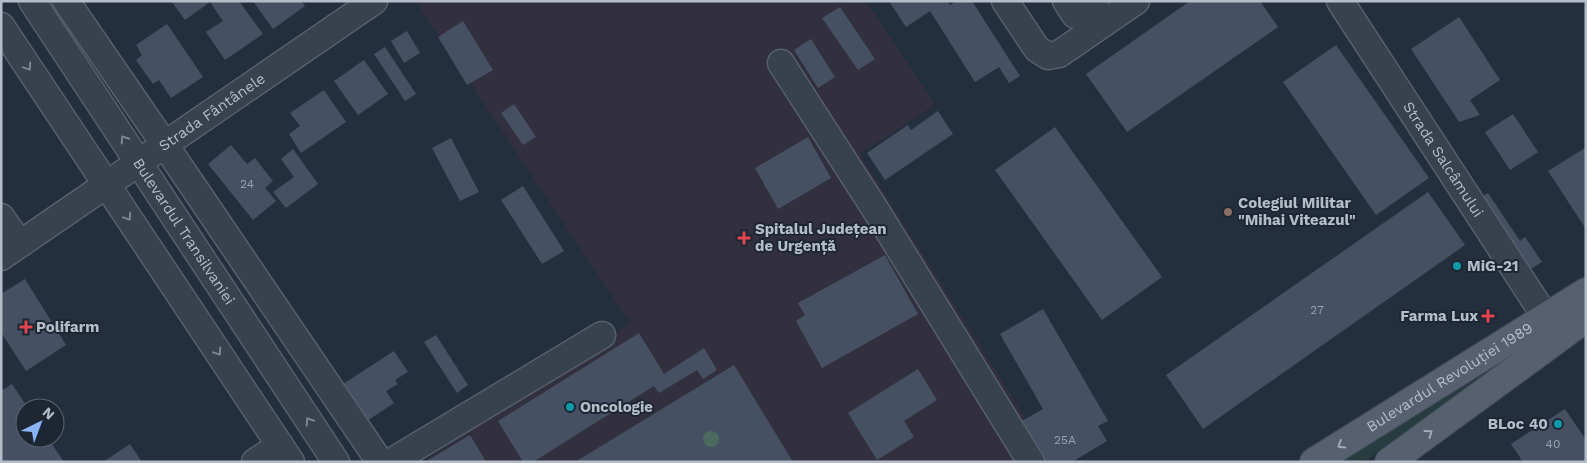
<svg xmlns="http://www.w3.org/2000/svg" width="1587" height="463" viewBox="0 0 1587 463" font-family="'Work Sans',sans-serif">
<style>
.medical{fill:#32303f}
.green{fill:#263c3f}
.building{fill:#455162}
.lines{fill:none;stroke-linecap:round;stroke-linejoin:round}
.minor-casing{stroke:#565f6c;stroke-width:29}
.major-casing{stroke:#414a57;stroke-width:30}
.minor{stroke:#38414e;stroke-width:26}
.major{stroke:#56606e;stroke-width:28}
.tree{fill:#4b6a5d}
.oneway{stroke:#7c8592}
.oneway2{stroke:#a1aab7}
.education-dot{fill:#8d6e63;stroke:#1d2633;stroke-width:2}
.health-dot{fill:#e0444e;stroke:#1d2633;stroke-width:2}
.culture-dot{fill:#0f9aa8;stroke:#1d2633;stroke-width:2}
.labels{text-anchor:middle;stroke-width:4;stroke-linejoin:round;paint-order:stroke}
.number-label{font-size:12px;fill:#98a1af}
.street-label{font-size:15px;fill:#b4bcc9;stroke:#1d2633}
.poi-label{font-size:15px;font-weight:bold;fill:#b4bcc9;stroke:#1d2633;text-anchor:start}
</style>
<rect width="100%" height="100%" fill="#242f3e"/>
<path class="medical" d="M416,1h450l69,104 -75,49 193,308h-631l209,-139z"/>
<path class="green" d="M1505,350l8,12 -150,100h-27z"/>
<path class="building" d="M174,1h65l24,33 -38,26 -19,-28 17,-11 -13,-19 -25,18 -13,-18z
M253,1h48l4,5 -32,23z
M889,1h58l3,4 6,-4h16l48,75 -11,7 -10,-16 -24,15 -45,-71 -24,16z
M1190,1h70l18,26 -151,105 -41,-58z
M840,7l35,52 -17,11 -36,-52z
M1459,17l41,63 -30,20 10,15 -21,7 -48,-73z
M463,21l30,49 -26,15 -29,-48z
M167,24l36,53 -32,21 -12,-18 -6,4 -17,-24 6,-5 -6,-10z
M407,31l13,22 -16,10 -13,-22z
M811,39l24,38 -17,11 -24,-38z
M1336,45l93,133 -53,37 -93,-133z
M385,47l31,47 -11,7 -31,-47z
M364,60l24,34 -30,21 -24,-34z
M324,90l22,32 -45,31 -12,-19 11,-8 -10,-13z
M514,104l22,33 -13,8 -22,-32z
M938,111l15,23 -68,46 -18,-27 41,-28 3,5z
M1513,114l25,38 -28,18 -25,-38z
M1055,127l107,150 -60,43 -107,-150z
M808,137l23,41 -53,31 -23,-41z
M451,138l28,54 -19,9 -28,-53z
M231,145l16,19 8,-6 18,23 -8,7 11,13 -23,19 -45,-56z
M1585,148l1,2v79l-38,-58z
M293,149l25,35 -32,24 -13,-16 21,-15 -13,-18z
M523,186l41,65 -22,13 -41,-64z
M1428,192l37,53 -262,184 -37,-54z
M1488,193l32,48 5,-4 17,25 -19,12 -47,-73z
M885,255l33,59 -96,54 -26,-47 9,-6 -7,-12z
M25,279l41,66 -40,26 -25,-39v-38z
M1043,309l65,112 -10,5 9,15 -35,21h-26l-24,-41 21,-12 -43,-75z
M639,333l25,41 40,-26 13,22 -14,9 -6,-9 -38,23 -5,-7 -121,76h-10l-25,-41z
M436,335l32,50 -11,8 -33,-51z
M394,351l14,21 -13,8 3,4 -12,7 8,12 -30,20 -24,-37z
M734,365l59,97h-218z
M918,369l19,31 -33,21 10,16 -37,23 -29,-47z
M12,384l16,24h-3v30h23l16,24h-63v-71z
M1565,409l21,31v22h-63l-12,-18z
M470,435l16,27h-61z
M130,444l12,18h-39z"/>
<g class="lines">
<defs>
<g id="minor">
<path id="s1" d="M32,1l304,461"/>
<path d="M66,1l99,144 215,317"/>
<path d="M1005,1l32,48 11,7 11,-2 77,-53"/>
<path d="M1066,1l9,14 20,-14"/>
<path id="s2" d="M1340,1l218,335"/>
<path d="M1,26l290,436"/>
<path d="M781,63l94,146 156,253"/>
<path d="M1,217l19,27"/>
<path id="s3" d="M1,257l373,-256"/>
<path d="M255,462l25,-17"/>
<path d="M391,462l211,-127"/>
</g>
<g id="major">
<path id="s4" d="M1314,462l272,-170"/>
<path d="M1389,462l197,-144"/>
</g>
</defs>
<use href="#minor" class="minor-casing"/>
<use href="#major" class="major-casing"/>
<use href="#minor" class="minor"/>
<use href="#major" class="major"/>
</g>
<circle class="tree" cx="711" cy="439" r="8"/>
<defs><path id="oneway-chevron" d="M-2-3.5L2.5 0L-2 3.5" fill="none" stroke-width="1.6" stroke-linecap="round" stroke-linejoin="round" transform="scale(1.25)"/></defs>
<g class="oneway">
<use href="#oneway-chevron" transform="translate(28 67) rotate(56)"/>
<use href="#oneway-chevron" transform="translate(124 139) rotate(-123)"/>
<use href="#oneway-chevron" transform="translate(128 217) rotate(56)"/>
<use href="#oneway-chevron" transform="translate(218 352) rotate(56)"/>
<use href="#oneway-chevron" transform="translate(309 421) rotate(-123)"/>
</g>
<g class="oneway2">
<use href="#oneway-chevron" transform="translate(1429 433) rotate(-36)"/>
<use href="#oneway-chevron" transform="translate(1341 445) rotate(148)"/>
</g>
<circle class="education-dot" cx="1228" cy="212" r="5"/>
<g class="health-dot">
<path d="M741.5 230.5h5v5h5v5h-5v5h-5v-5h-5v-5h5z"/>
<path d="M1485.5 308.5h5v5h5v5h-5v5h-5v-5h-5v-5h5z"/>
<path d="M23.5 319.5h5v5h5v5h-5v5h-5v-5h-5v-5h5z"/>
</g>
<g class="culture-dot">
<circle cx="1457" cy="266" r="5"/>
<circle cx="570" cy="407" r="5"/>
<circle cx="1558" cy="424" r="5"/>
</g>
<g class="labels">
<g class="number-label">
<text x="247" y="188">24</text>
<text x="1317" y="314">27</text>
<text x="1065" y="444">25A</text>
<text x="1553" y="448">40</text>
</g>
<g class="street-label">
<text dy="5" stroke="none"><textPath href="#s3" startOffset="256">Strada Fântânele</textPath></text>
<text dy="5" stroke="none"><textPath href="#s2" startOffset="189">Strada Salcâmului</textPath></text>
<text dy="5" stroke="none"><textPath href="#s1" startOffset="276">Bulevardul Transilvaniei</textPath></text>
<text dy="5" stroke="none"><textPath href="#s4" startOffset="160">Bulevardul Revoluției 1989</textPath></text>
</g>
<g class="poi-label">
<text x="1238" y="208">Colegiul Militar<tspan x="1238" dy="17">"Mihai Viteazul"</tspan></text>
<text x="755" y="234">Spitalul Județean<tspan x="755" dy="17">de Urgență</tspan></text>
<text x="1467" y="271">MiG-21</text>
<text x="1478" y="321" text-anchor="end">Farma Lux</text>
<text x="36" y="332">Polifarm</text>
<text x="580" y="412">Oncologie</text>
<text x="1548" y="429" text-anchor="end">BLoc 40</text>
</g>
</g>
<rect width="1587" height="463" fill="none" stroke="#b4bcc9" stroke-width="5"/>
<g transform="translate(40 423) rotate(42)"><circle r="24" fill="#1d2633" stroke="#59626f"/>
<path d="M0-4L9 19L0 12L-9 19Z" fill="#8ab4f8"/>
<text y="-8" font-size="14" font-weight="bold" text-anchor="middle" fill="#b4bcc9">N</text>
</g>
</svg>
